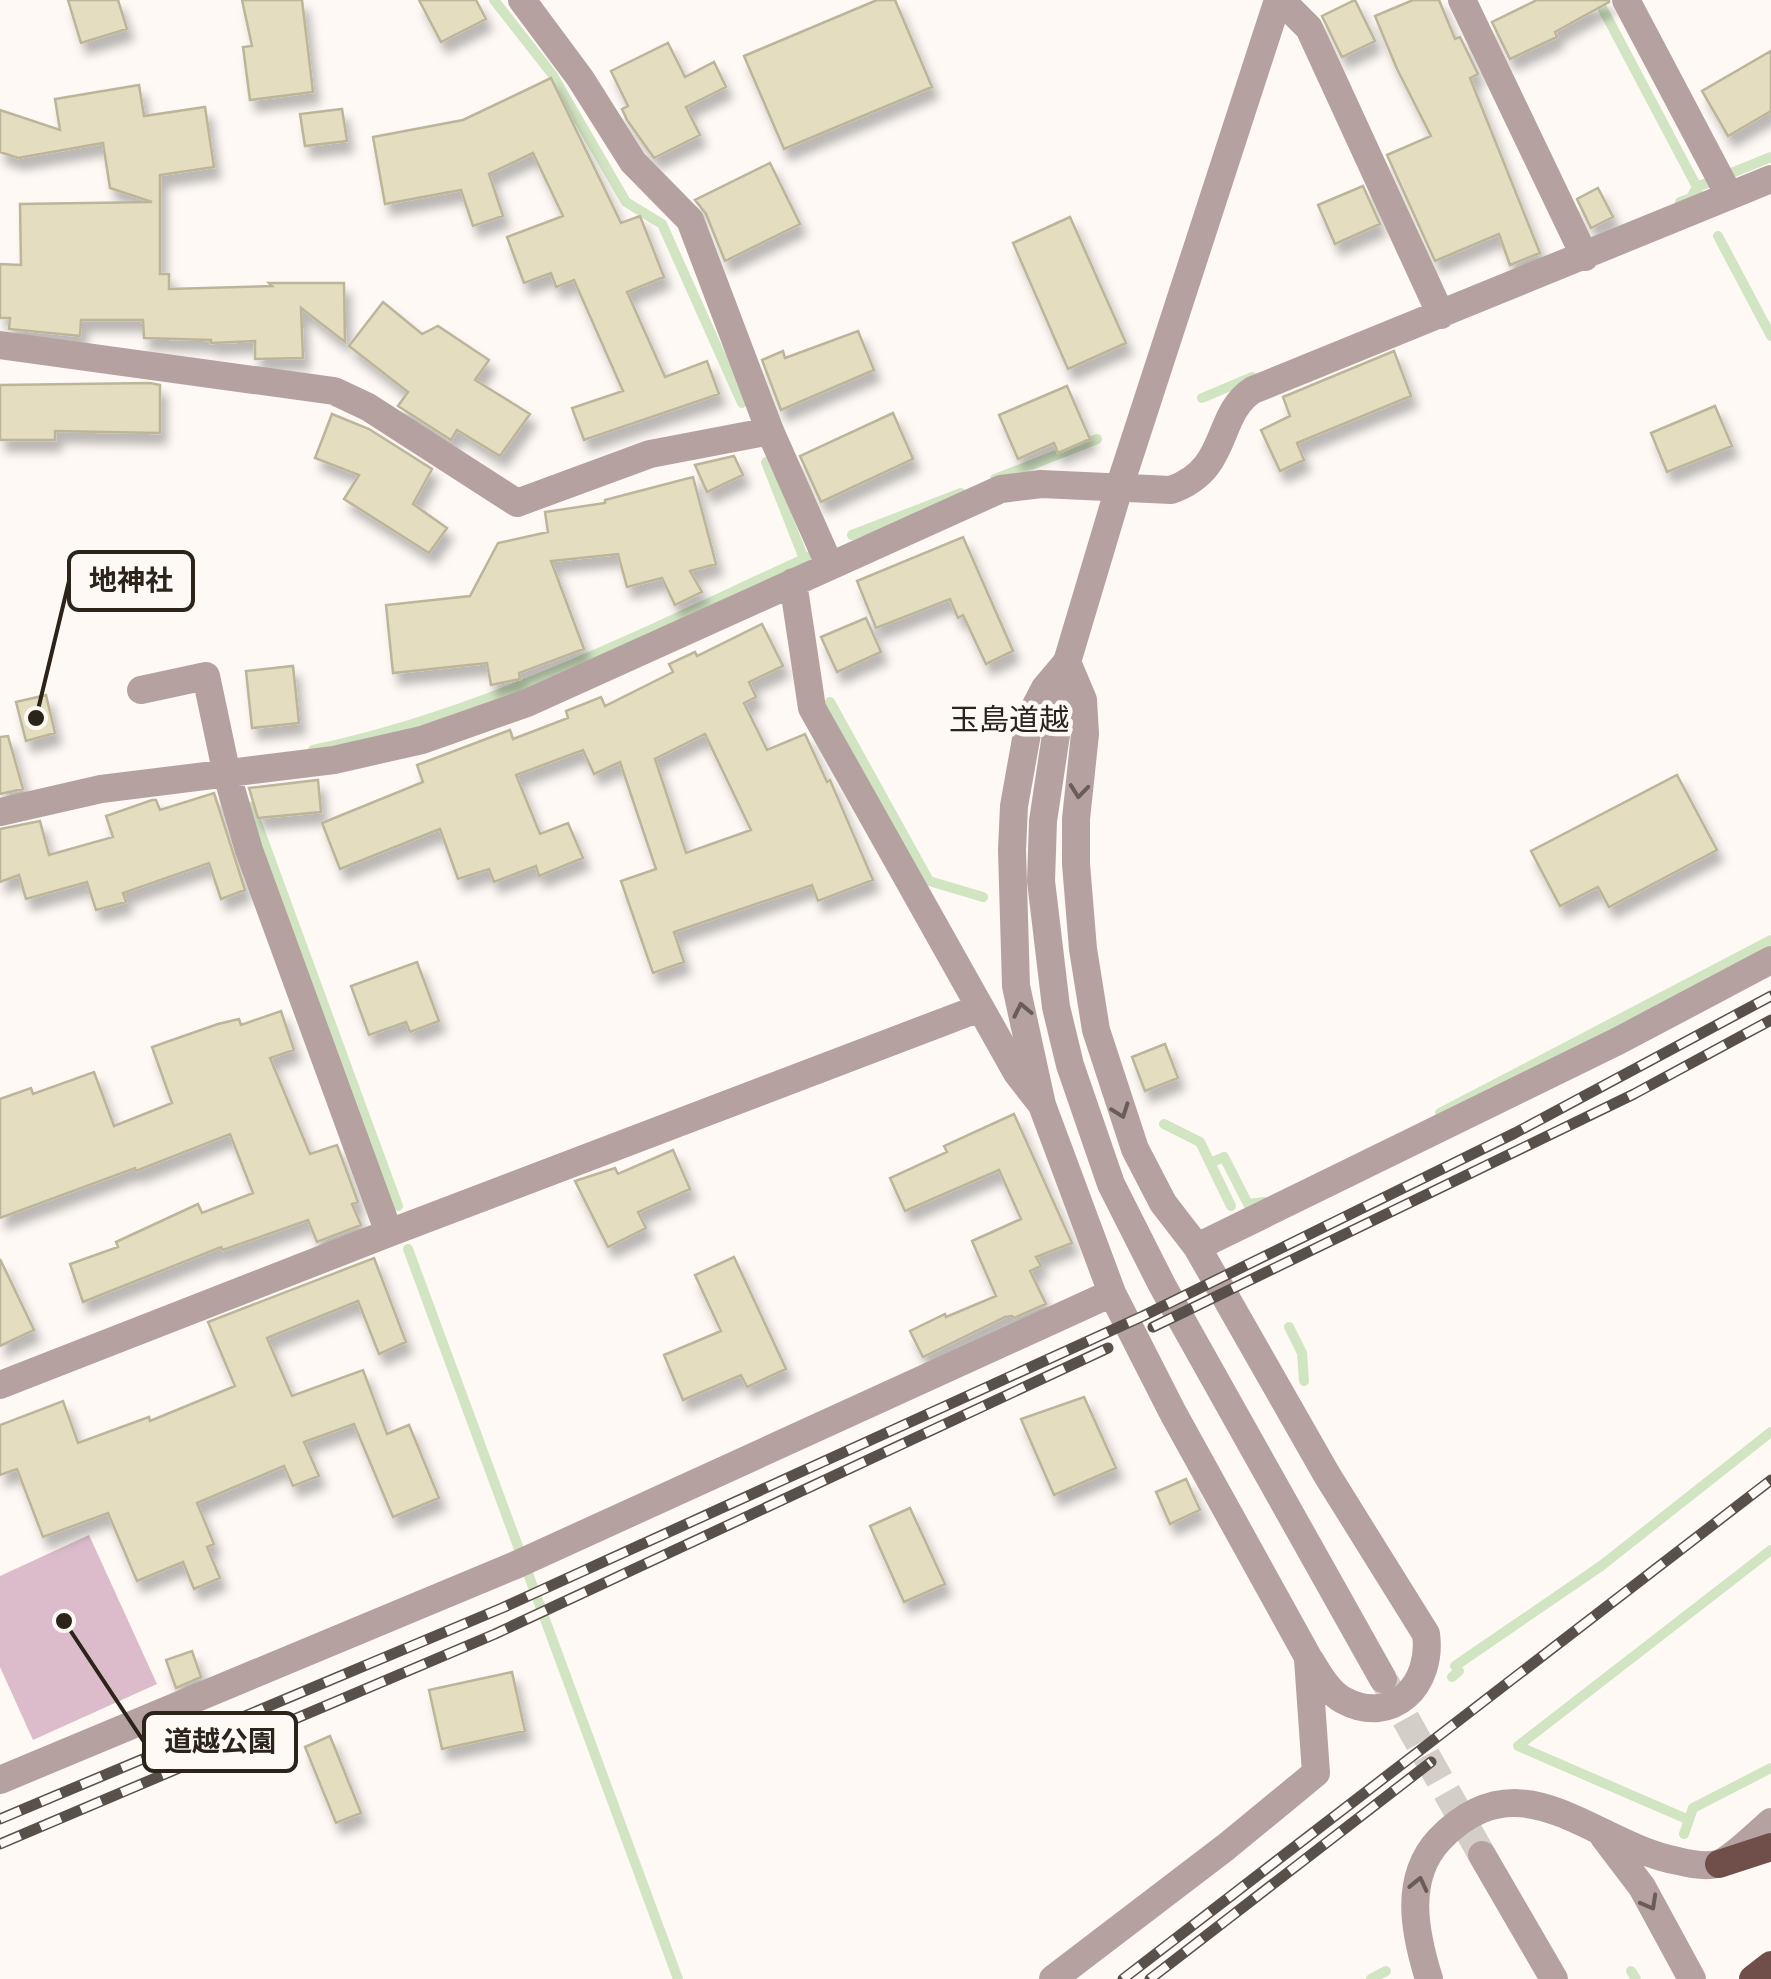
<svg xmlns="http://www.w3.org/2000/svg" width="1771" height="1979" viewBox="0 0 1771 1979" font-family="Commissioner,'Noto Sans JP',sans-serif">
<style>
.green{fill:#dcbcca}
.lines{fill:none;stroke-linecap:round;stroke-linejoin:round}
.stream{stroke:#d2e5c2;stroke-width:10}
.building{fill:#e4ddc0;stroke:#bcb59a;stroke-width:2.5;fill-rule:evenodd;filter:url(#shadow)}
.tertiary-tunnel{stroke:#d4cec9;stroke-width:28;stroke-dasharray:28 14;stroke-linecap:butt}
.minor{stroke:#b5a2a0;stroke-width:28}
.tertiary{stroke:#b5a2a0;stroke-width:28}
.trunk{stroke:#704e4a;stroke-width:28}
.rail-casing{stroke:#595049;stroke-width:11}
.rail{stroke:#fef9f5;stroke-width:8;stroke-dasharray:22;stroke-linecap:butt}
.oneway{stroke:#6a5c57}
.labels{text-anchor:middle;stroke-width:9;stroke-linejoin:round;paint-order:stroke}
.quarter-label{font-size:30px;fill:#2c231b;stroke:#fef9f5}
.leader{fill:none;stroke:#2c231b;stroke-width:4}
.callout-dot{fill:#2c231b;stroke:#fef9f5;stroke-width:4}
.callout{fill:#fef9f5;stroke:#2c231b;stroke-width:4}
.callout-label{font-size:28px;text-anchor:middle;font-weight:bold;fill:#2c231b}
</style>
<defs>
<filter id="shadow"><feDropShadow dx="6" dy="11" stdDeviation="5" flood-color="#0004"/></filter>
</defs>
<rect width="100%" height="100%" fill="#fef9f5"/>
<path class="green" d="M89,1535l68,149 -124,56 -33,-73v-91z"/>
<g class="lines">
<path class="stream" d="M494,0l58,74 74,128 36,22 80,179
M1598,0l100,189
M1680,202l11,-4 6,-11 74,-30
M1718,236l53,100
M1202,398l50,-21
M766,462l38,97
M995,479l102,-40
M852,535l109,-42
M771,580l-2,-5 39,-18
M830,702l99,179 54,16
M313,750c161,-34 307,-106 456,-175
M251,807l147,399
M1440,1113l331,-173
M1164,1124l36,18 31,64
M1210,1163l14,-6 24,47 16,-2
M408,1249l270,730
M1289,1327l13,26 2,28
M1452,1677l7,-6 -4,-5 146,-100 170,-134
M1689,1820l-171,-74 253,-196
M1684,1834l9,-26 78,-40
M1631,1971l5,8
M1371,1979l15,-8"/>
</g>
<path class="building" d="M68,0h50l9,29 -46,14z
M242,0h60l11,92 -63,8 -7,-53 9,-1z
M419,0h57l10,19 -45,23z
M877,0h18l37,87 -148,62 -40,-93z
M1355,0l20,41 -33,16 -20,-41z
M1413,0h26l16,39 5,-2 18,37 -8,4 70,175 -30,12 -11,-31 -64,27 -48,-106 44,-19 -34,-67 -22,-53z
M1537,0h72v2l-54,30 2,5 -47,22 -18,-37z
M668,43l17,34 29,-15 12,25 -40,20 14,28 -46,23 -27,-38 -5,-11 6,-3 -17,-35z
M1771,51v60l-43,25 -26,-45z
M551,78l70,145 19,-7 24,61 -37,15 38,85 42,-16 12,33 -135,46 -12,-32 51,-17 -49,-111 -18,7 -5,-14 -27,10 -17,-46 56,-21 -30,-63 -44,21 14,42 -30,10 -12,-36 -76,14 -12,-67 90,-17z
M139,85l5,31 61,-9 9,60 -54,8v99h9v15l103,-3 -3,-3h75l1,59 -44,-34 2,50 -48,1v-18l-44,2v-3l-67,-2 -1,-18h-62l-1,16 -71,-7 1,-11h-10v-54l21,1 -1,-61 132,-2 -42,-14 -7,-45 -85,15 -18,-6v-42l60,20 -5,-31z
M342,109l5,32 -42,5 -5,-32z
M770,163l30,61 -75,37 -19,-47 -11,-14z
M1363,186l17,38 -45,20 -17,-39z
M1598,188l15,29 -22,11 -14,-29z
M1070,217l56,126 -58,26 -55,-126z
M383,302l39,32 16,-8 51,34 -14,20 55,34 -30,42 -43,-26 -6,10 -53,-34 10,-14 -59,-46z
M858,331l16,39 -93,40 -19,-50 21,-9 2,7z
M1394,351l17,45 -114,47 7,17 -24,11 -19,-41 29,-14 -7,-19z
M150,383l10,2v48l-105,-2v9h-55v-55z
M1067,386l23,53 -32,14 -4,-10 -36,16 -19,-44z
M1715,406l17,40 -65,26 -16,-39z
M893,413l20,46 -92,43 -21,-46z
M332,414l37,15 63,40 -19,35 34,24 -18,25 -85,-54 15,-24 -44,-17z
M734,456l9,19 -36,17 -12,-27z
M693,477l23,87 -26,7 12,21 -27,13 -13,-27 -35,9 -9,-33 -67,7 33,88 -65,24 1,6 -29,6 -4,-22 -94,10 -7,-68 84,-9 28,-53 50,-11 -3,-20 60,-9v-3z
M963,537l50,114 -27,13 -23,-49 -5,3 -8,-19 -74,29 -19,-47z
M866,618l15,34 -44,20 -16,-35z
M762,624l21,42 -34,16 7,15 -12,6 23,47 38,-16 22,48 3,-2 43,100 -55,21 -6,-16 -138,47 10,30 -31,11 -32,-92 35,-12 -36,-107 -26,12 -11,-24 -67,25 24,59 28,-11 15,35 -44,18 -3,-10 -42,16 -5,-13 -31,10 -18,-50 -100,40 -18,-46 101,-41 -6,-17 93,-35 3,9 55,-21 -2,-7 35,-14 4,9 68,-34 -4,-8 26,-12 2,4zM705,734l46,96 -65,23 -31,-94z
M293,666l6,57 -47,5 -6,-57z
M46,695l9,38 -29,8 -10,-39z
M8,736l15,53 -23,5v-57z
M1677,775l40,75 -108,57 -11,-20 -38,19 -29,-55z
M318,780l3,32 -63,6 -9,-30z
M214,793l31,97 -24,9 -12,-36 -86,30 3,9 -30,8 -9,-28 -61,17 -7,-24 -19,7v-53l40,-8 9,34 64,-18 -7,-21 46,-16h4l4,10z
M417,962l22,59 -29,11 -4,-10 -37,13 -18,-49z
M281,1011l13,39 -24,8 40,96 27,-9 21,57 -6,2 9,21 -44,17 -9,-22 -85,30 -2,-3 -138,55 -13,-38 48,-17 -2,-5 82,-38 4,9 51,-20 -23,-59 -94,37 -1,-3 -135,50v-119l31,-11 2,6 61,-22 20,54 58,-23 -20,-56 66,-23 21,-5 2,6z
M1165,1044l13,34 -33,13 -13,-34z
M1014,1114l58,129 -36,14 5,9 -11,5 16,33 -32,14 -2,-2 -7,1 -82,40 -13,-26 35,-17 1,3 50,-21 -24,-55 49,-22 -22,-49 -94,41 -15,-33 57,-26 -3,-6z
M673,1150l17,39 -52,23 8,16 -38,19 -33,-66 40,-13 3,6z
M734,1257l52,112 -39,18 -6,-12 -58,25 -19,-45 57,-24 -26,-56z
M374,1258l32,84 -27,12 -21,-53 -91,37 25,58 71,-26 24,64 22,-9 30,73 -46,19 -39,-93 -50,18 15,34 -26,10 -9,-20 -87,37 17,41 -7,3 13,31 -26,11 -11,-27 -46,19 -29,-68 -65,24 -26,-68 -17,6v-50l63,-24 15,42 71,-26 1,4 85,-35 -27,-64z
M0,1259l34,71 -34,16z
M1084,1397l32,71 -62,27 -33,-76z
M1186,1479l14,31 -30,14 -14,-32z
M910,1508l35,76 -41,18 -34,-76z
M192,1651l9,26 -25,11 -10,-28z
M512,1672l13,59 -83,18 -13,-59z
M330,1736l31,77 -25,10 -31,-76z"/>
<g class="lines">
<path class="tertiary-tunnel" d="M1385,1682l97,173"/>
<path class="minor" d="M522,0l58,78 53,84 57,58 80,211 59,133
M1281,0l28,28 132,287
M1462,0l123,257
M1626,0l103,195
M0,345l334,46 34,16 149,96 133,-49 120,-23
M793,582l19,126 205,365 25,32 70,188 61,120 135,244c10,15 19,34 35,43 50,27 90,-16 83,-66l-99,-159 -130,-228 -34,-44 -28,-54 -39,-119 -13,-81 -7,-85v-45l9,-85 -2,-34 -16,-38 -22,26 -15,29 -16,89 -2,44 4,136 26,119
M141,690l65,-14 21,99 22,75 140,383
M0,812l101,-23 233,-29 88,-20 105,-37 474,-214 40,-5 130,6c60,-21 43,-75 82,-100l518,-211
M1197,1247l421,-206 153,-81
M0,1385l389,-152 591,-225
M0,1780l518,-216 594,-271
M1604,1837l38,50 50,92
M1053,1979l173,-132 90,-74 -8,-114
M1429,1979c-14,-45 -26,-100 10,-139 83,-87 153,5 239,21 12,3 27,6 39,3 13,-3 42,-32 54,-42"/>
<path class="tertiary" d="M1278,0l-159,488 -52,174 -24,159 -2,60 15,126 14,58 41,119 51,101 221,394
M1482,1855l72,124"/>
<path class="trunk" d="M1719,1864l52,-17
M1753,1979l18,-14"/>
<defs>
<path id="rail" d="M1153,1327l481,-233 137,-74
M0,1819l502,-211 641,-292 372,-183 256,-137
M0,1844l495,-210 613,-286
M1123,1979l648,-499
M1150,1979l281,-217"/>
</defs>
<use href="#rail" class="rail-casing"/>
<use href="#rail" class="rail"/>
</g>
<defs><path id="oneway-chevron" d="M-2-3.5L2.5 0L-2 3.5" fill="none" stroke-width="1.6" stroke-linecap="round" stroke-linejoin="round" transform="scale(2.5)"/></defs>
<g class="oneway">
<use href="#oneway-chevron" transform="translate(1079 791) rotate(96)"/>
<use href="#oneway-chevron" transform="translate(1022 1010) rotate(-102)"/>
<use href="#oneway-chevron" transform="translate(1121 1111) rotate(70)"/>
<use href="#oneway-chevron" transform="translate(1419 1884) rotate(-77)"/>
<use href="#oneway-chevron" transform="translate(1650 1903) rotate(61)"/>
</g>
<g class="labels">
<g class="quarter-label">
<text x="1009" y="730">玉島道越</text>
</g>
</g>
<path class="leader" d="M36 718L69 581M64 1621L144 1742"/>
<g class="callout-dot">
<circle cx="36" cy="718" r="10"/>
<circle cx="64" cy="1621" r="10"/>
</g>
<g class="callout">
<rect x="69" y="552" width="124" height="58" rx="10"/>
<rect x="144" y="1713" width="152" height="58" rx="10"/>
</g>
<g class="callout-label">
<text x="131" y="590">地神社</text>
<text x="220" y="1751">道越公園</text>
</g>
</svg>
